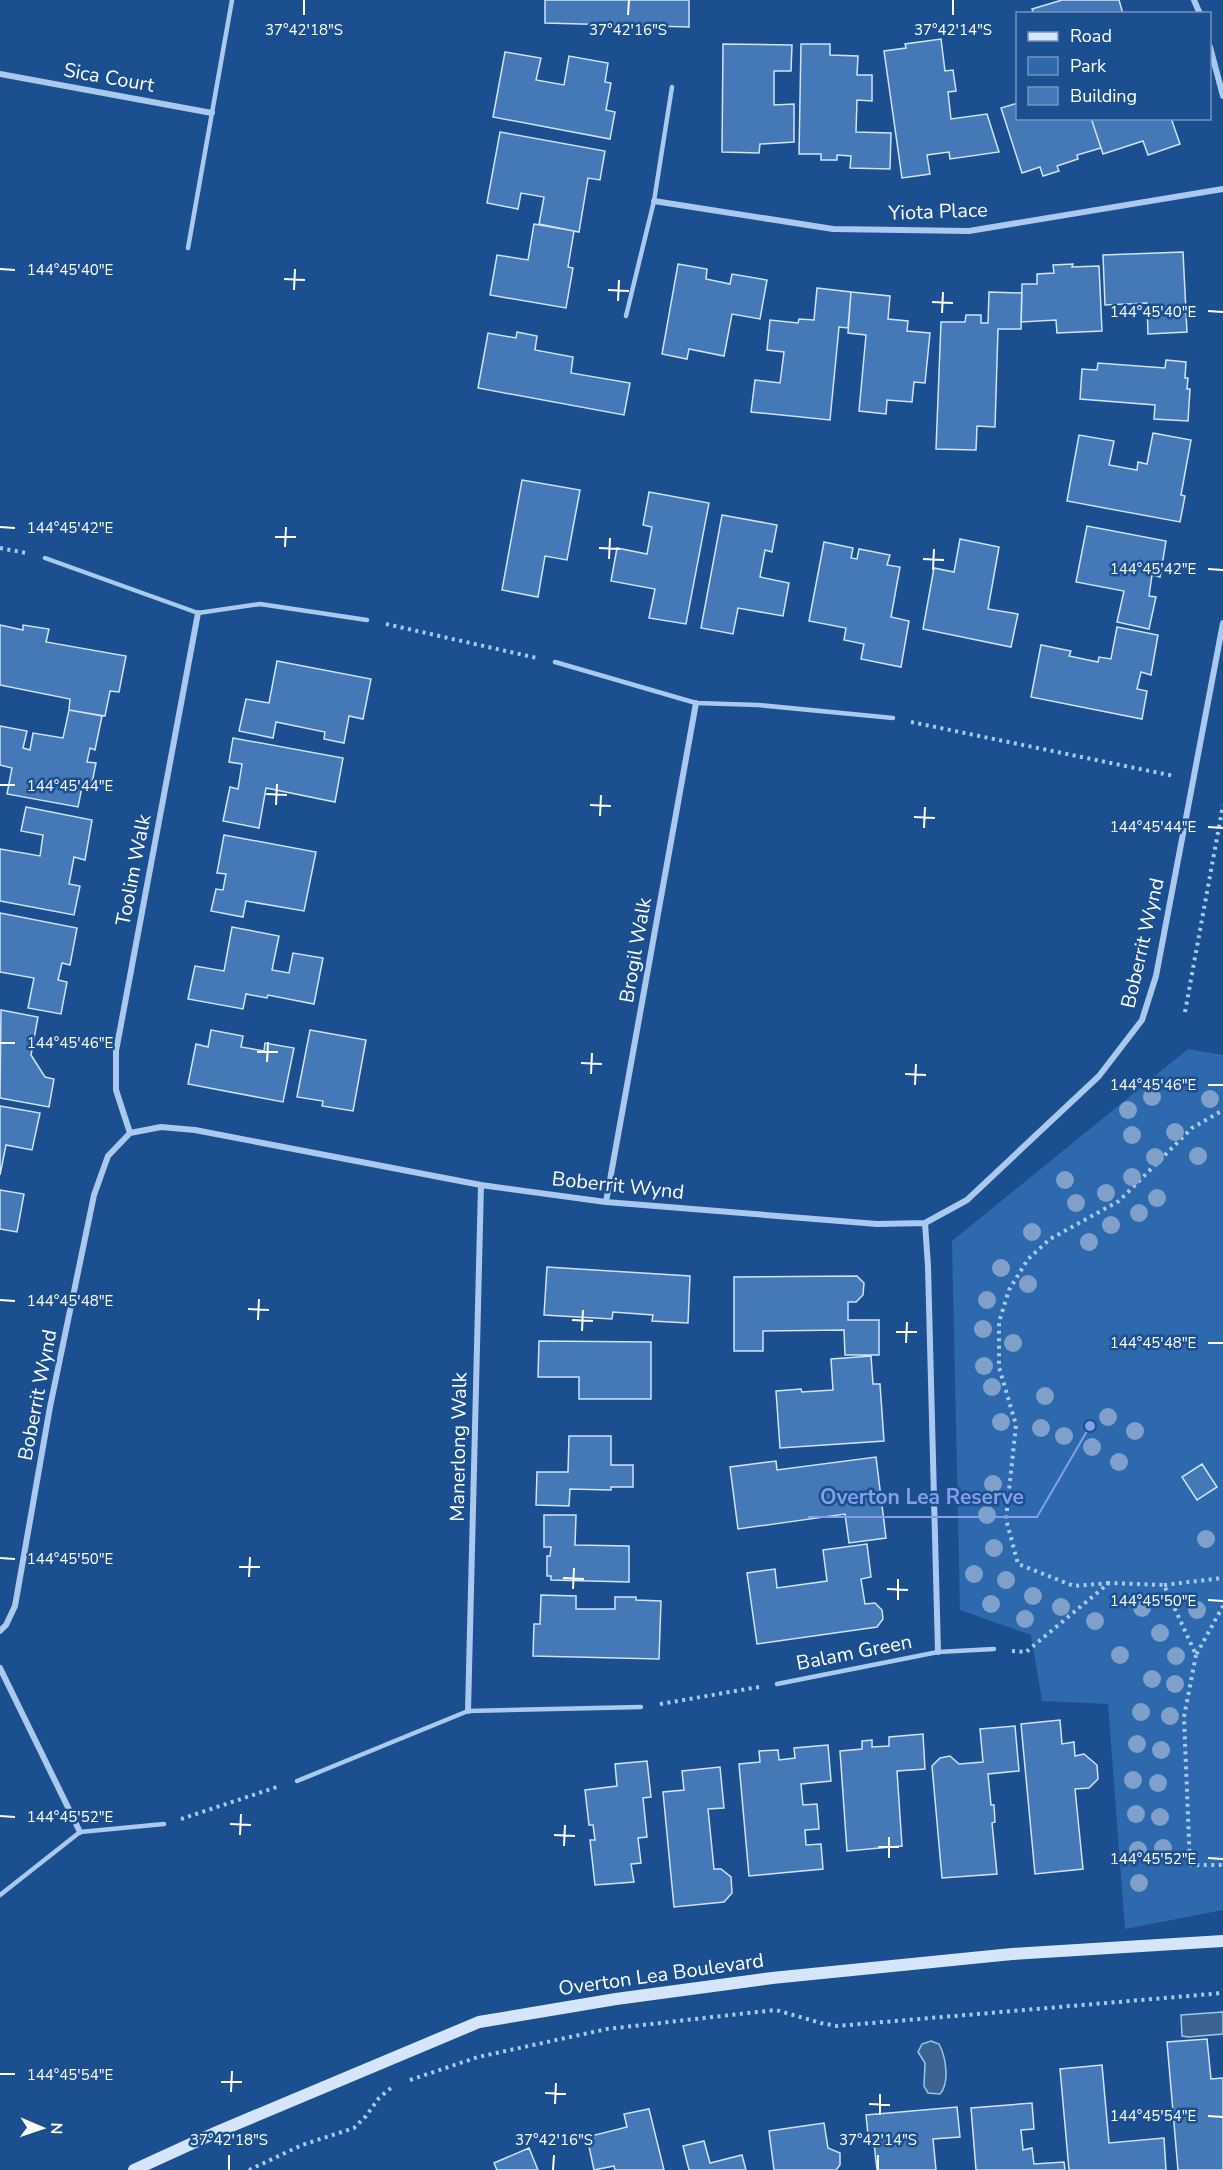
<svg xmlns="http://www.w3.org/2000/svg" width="1223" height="2170" viewBox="0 0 1223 2170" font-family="'Nunito Sans',sans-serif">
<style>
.green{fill:#2e69ad}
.water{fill:#3c6290;stroke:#9cc4f0;stroke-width:1.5}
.building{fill:#4478b7;stroke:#cfe3fa;stroke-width:1.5}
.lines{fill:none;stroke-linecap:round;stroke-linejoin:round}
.path{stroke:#a9c9ee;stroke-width:4;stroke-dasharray:3 4.5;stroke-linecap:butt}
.lane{stroke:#a9c9ee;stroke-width:4.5}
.street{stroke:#a9c9ee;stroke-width:6}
.secondary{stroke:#d6e6fa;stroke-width:12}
.tree{fill:#7ea0ca}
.ticks{fill:none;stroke:#fff;stroke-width:2}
.labels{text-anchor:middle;stroke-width:5;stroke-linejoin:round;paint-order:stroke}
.street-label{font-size:20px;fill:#fff;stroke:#1b4f8f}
.ticks-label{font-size:15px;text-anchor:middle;fill:#fff;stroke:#1b4f8f;stroke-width:5;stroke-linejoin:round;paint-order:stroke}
.leader{fill:none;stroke:#839eea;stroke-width:2}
.callout-dot{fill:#839eea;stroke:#1b4f8f;stroke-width:2}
.callout-label{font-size:21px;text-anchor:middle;font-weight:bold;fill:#839eea;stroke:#1b4f8f;stroke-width:5;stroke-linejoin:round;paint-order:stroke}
</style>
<rect width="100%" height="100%" fill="#1b4f8f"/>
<path class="green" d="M1188,1049l35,6v855l-98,19 -17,-225 -66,-3 -11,-66 -71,-25 -8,-369z"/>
<path class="water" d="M1223,2012v22l-34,3 -7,-1 -1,-21z
M931,2041l8,3c7,13 11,39 1,50l-12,-1 -4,-7 1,-23 -7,-11 4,-8z"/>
<path class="building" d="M545,0h144v27l-144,-4z
M1062,0h57l4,14h-89l-2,-5z
M941,39l4,32 8,-1 3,21 -8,1 3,27 36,-5 12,38 -49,7 -1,-7 -22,3 3,19 -28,4 -18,-127 22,-3 -1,-4z
M723,44l69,1 -1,26h-17v34l20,-1v38l-34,2 -1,9 -37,-1z
M801,44h29v11l28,1 -1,19h15v26l-15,-1 -1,32 35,1 -1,36 -40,-1 1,-12 -14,-1v5h-16v-6h-22z
M505,52l36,6 -5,22 28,5 5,-29 39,7 -3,19 6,1 -5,27 9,2 -5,27 -117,-22z
M1018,103v15h73l10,30 -24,7 1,4 -21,7 2,5 -16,5 -3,-9 -18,6 -21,-65z
M1091,118h80l9,26 -32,11 -5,-14 -40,13z
M500,132l105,19 -5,29 -12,-2 -9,54 -40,-8 5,-27 -23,-4 -3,16 -31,-6z
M534,224l40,7 -6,36 5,1 -7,40 -76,-13 7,-40 31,5z
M1183,252l4,80 -39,2 -1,-31 -42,2 -2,-50z
M678,264l29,5 -1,10 24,5 2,-10 35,6 -7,39 -28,-5 -8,42 -35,-7 -2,10 -25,-5z
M1073,264l-1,3 27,-1 3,65 -45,2 -1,-13 -35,2 1,-38h15v-10l17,-1 -1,-8z
M817,288l34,4 -3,36 -9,-1 -9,93 -79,-8 4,-32 25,3 4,-31 -17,-2 3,-30 28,3 1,-4 15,1z
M851,292l39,4 -2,23 20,2 -1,10 23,2 -5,50 -11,-1 -2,20 -25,-2 -1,14 -27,-3 7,-76 -18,-2z
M989,292l33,1 -1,36h-23l-3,98 -18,-1 -1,24 -40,-1 5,-127h24l1,-7h15v8h7z
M517,332l20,4 -2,14 38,7 -2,16 59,10 -6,32 -146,-27 10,-55 28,5z
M1166,360l20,2 -1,16h3l-1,11h3l-2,32 -34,-2 1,-14 -75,-6 2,-30 15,1 1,-7 67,5z
M1153,433l38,7 -10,55 4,1 -5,26 -113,-21 12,-66 35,6 -5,24 28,5 1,-8 9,2z
M522,480l58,10 -13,70 -22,-4 -7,41 -36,-7z
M649,492l60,11 -23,121 -37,-6 6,-29 -44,-8 6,-33 30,6 5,-27 -9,-2z
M722,515l55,10 -5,27 -7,-2 -5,27 29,6 -6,33 -45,-8 -5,26 -32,-6z
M1087,526l79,15 -6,36 -8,-2 -3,21 7,1 -7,32 -32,-7 7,-31 -48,-9z
M960,539l39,8 -11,62 30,5 -7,33 -88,-18 11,-61 20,4z
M824,542l29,6 -2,10 6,1 2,-10 31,6 -3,10 13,2 -9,50 18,4 -8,46 -40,-8 3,-15 -20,-4 2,-12 -37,-7z
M0,625l23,5v-5l26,4 -3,13 80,14 -7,36 -9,-1 -5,25 -36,-6 1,-11 -70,-14z
M1117,627l41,8 -7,40 -10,-3 -4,17 10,2 -5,28 -111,-22 10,-52 30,6 -2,5 29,6 1,-5 12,2z
M277,661l94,18 -8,40 -14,-3 -5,27 -20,-4 1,-7 -49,-10 -3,16 -34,-7 7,-32 23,4z
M69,710l33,6 -7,34 -5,-2 -3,14 9,1 -5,25 -9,-1 -4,20 -71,-13 5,-26 -12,-3v-39l27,5 -4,17 7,2 3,-17 30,5z
M233,738l110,20 -8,44 -69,-14 -7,40 -36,-7 7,-34 8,2 4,-25 -13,-2z
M26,807l66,13 -7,40 -11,-3 -5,27 11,2 -6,29 -74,-14v-52l40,7 3,-21 -22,-4z
M224,835l92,17 -12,59 -58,-10 -3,16 -32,-6 5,-22 7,1 3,-16 -9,-1z
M0,913l77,15 -7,37 -8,-2 -4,17 9,2 -6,32 -33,-6 6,-30 -34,-6z
M232,927l47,9 -7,34 17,3 4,-20 30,5 -9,46 -46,-9 -1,3 -21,-4 -3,15 -55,-10 7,-33 29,5z
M1,1010l37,7 -7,38 14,22 9,2 -5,28 -49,-9z
M211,1030l32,6 -2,11 23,4 1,-8 29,5 -11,54 -95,-18 8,-40 12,3z
M310,1030l56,10 -13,71 -31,-5 1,-5 -26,-4z
M0,1106l40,7 -8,37 -26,-5 -6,30z
M0,1190l24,4 -7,38 -17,-3z
M547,1267l143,9 -2,47 -36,-2 1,-6 -40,-3 -1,7 -68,-4z
M857,1276l7,7 -1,12 -7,7h-8v18h31v35h-34l-1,-25 -81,1v20h-29v-74z
M539,1341l112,1v57h-72v-22h-41z
M871,1356l2,28h7l4,57 -104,7 -4,-57 25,-2 1,3 31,-2 -2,-31z
M569,1436h42v29h22v22h-22v3l-41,-1 -1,17 -33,-1 1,-33h31z
M876,1457l10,81 -37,5 -4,-29 -107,15 -8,-62 46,-6 1,9z
M1202,1464l15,23 -20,13 -15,-23z
M544,1515h32l-1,30 54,1v36l-78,-2v-4h-4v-20h3l1,-9h-7z
M867,1544l4,33 -10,2 4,25 10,-1 7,7 1,9 -6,8 -120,17 -10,-71 28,-4 2,19 50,-7 -4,-31z
M541,1595l35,1v13h39v-12h21v3l25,1 -2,58 -126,-3 1,-32h6z
M1060,1720l2,24 12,-2 1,14 9,-2 13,11 1,14 -9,9 -14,1 8,80 -48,5 -14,-150z
M1015,1726l4,45 -31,3 3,31h3l1,17 -3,1 5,51 -55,4 -10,-112 8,-8 10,-2 9,8 24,-2 -3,-33z
M923,1734l2,35 -28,2 5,75 -55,5 -7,-100 22,-2v-8l10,-1v7l17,-1v-9z
M828,1745l3,36 -30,3 2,21 14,-1 2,25 -14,1 1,15 15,-1 2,25 -74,7 -10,-112 21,-2 -1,-11 19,-1 1,10 16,-2 -1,-10z
M647,1761l4,36 -8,1 4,39 -9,1 3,25 -10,1 3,18 -39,3 -5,-45h5l-2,-15h-4l-4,-35 32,-4 -2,-22z
M720,1767l4,41 -16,1 6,60h7l10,8 1,16 -8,9 -50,5 -11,-115 21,-2 -2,-19z
M1207,2039l4,40 12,-1v92h-45l-11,-128z
M1102,2065l7,78 55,-5 2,32h-97l-9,-101z
M1032,2103l2,26 -13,1 2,20 9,-2 2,16 30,-2 1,8h-89l-5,-62z
M957,2107l3,30 -27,2 3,31h-59l-3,-27 -5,1 -3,-29z
M649,2109l15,61h-49l-1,-4 -20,4 -7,-33 40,-10 -3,-13z
M824,2123l4,25 12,5v12l-4,5h-62l-5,-39z
M704,2141l6,22 32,-8 4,15h-57l-6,-24z
M529,2148l9,22h-41l-3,-7z"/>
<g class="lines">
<path class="path" d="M0,548l26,5
M386,624l151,34
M911,722l263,54
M1185,1012l38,-207
M1109,1583l-35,3 -56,-22 -12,-45 10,-94 -17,-58v-45l10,-32 19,-31 22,-20 69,-38 73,-73 31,-18
M1164,1585l59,-7
M1012,1651l14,1 83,-69 55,2 32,70 27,-49
M1196,1655l-12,62 6,148h33
M660,1704l99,-17
M181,1819l99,-33
M410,2080l68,-23 129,-28 150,-17 19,-2 45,13 16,3 386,-33
M249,2170l53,-25 52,-17 12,-12 13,-18 13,-11"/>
<path class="lane" d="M188,248l44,-248
M626,316l28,-115 18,-114
M45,558l153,55 62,-9 107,16
M555,662l141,41 62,2 135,13
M777,1684l161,-32 56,-3
M297,1781l171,-70 173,-4
M0,1895l80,-63 84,-8"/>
<path class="street" d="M1194,0l6,14
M1210,47l13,49
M0,74l212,39
M654,201l179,28 136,2 254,-42
M130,1133l-14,-43v-39l82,-438
M606,1202l90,-499
M925,1223l3,43 10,386
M0,1631l6,-6 9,-19 35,-199 44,-212 14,-39 22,-23 31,-6 34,3 286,55 125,17 271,22 48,-1 42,-23 132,-124 43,-56 14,-44 67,-353
M0,1668l80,164
M468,1711l13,-526"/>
<path class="secondary" d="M134,2170l83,-38 262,-110 137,-23 156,-21 240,-24 211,-13"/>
</g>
<g class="tree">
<circle cx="1152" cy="1097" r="9"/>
<circle cx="1210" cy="1099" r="9"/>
<circle cx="1128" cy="1110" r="9"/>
<circle cx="1175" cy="1132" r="9"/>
<circle cx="1132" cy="1135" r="9"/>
<circle cx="1198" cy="1156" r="9"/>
<circle cx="1155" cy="1157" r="9"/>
<circle cx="1132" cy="1177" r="9"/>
<circle cx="1065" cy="1180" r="9"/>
<circle cx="1106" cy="1193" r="9"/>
<circle cx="1157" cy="1198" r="9"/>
<circle cx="1076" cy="1203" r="9"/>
<circle cx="1139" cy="1213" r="9"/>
<circle cx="1111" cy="1225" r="9"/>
<circle cx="1032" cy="1232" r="9"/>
<circle cx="1089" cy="1242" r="9"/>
<circle cx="1001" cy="1268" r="9"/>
<circle cx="1028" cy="1284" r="9"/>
<circle cx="987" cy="1300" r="9"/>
<circle cx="983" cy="1329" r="9"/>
<circle cx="1013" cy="1343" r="9"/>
<circle cx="984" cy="1366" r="9"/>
<circle cx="992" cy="1387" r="9"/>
<circle cx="1045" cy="1396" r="9"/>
<circle cx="1108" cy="1417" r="9"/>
<circle cx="1001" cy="1422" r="9"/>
<circle cx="1041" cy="1428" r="9"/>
<circle cx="1135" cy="1431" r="9"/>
<circle cx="1064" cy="1436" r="9"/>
<circle cx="1092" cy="1447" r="9"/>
<circle cx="1119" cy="1462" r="9"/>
<circle cx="993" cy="1484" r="9"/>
<circle cx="987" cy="1515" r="9"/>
<circle cx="1206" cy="1539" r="9"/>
<circle cx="994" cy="1548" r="9"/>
<circle cx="974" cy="1574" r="9"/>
<circle cx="1006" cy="1580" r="9"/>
<circle cx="1033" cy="1596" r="9"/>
<circle cx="991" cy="1604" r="9"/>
<circle cx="1061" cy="1607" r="9"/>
<circle cx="1142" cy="1608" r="9"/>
<circle cx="1197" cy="1610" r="9"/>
<circle cx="1025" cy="1619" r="9"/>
<circle cx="1095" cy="1621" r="9"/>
<circle cx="1160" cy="1633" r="9"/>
<circle cx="1120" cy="1655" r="9"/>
<circle cx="1176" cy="1656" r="9"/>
<circle cx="1152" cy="1679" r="9"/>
<circle cx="1175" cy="1684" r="9"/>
<circle cx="1141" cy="1712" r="9"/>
<circle cx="1170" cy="1716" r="9"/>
<circle cx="1137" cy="1744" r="9"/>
<circle cx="1161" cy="1750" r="9"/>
<circle cx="1133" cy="1780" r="9"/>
<circle cx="1158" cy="1783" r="9"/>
<circle cx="1136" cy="1814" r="9"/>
<circle cx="1160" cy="1817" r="9"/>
<circle cx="1163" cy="1848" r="9"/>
<circle cx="1138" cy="1850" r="9"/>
<circle cx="1139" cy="1883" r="9"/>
</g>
<path class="ticks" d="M304,15v-15M628,15l1,-15M953,15v-15M0,269l15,1M284,279l21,1M294,290l1,-21M608,290l21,1M618,301l1,-21M932,302l21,1M1208,311l15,1M942,313l1,-21M0,527l15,1M275,537h21M285,547l1,-20M599,548l21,1M609,559l1,-21M923,559l21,1M1208,569l15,1M933,570l1,-21M0,785h15M266,794l21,1M276,805l1,-21M590,805l21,1M600,816l1,-21M914,817l21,1M1208,827l15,1M924,828l1,-21M0,1043h15M257,1052h21M267,1062l1,-20M581,1063l21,1M591,1074l1,-21M905,1074l21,1M915,1085l1,-21M1208,1085h15M0,1300l15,1M248,1309l21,1M258,1320l1,-21M572,1320l21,1M582,1331l1,-21M896,1332h21M906,1343l1,-21M1208,1343h15M0,1558l15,1M239,1567h21M249,1577l1,-20M563,1578l21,1M573,1589l1,-21M887,1589l21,1M898,1600v-21M1208,1600l15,1M0,1816l15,1M230,1824l21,1M240,1835l1,-21M554,1835l21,1M564,1846l1,-21M878,1847h21M889,1858v-21M1208,1858l15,1M0,2074h15M221,2082h21M231,2092l1,-21M545,2093l21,1M555,2104l1,-21M869,2104l21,1M880,2115v-21M1208,2116l15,1M229,2170v-15M553,2170l1,-15M878,2170v-15"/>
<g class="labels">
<g class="street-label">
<text transform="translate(109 77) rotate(10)" y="7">Sica Court</text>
<text transform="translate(938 211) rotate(-2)" y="7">Yiota Place</text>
<text transform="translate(133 870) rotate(-79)" y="7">Toolim Walk</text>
<text transform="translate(1142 943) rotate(-77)" y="7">Boberrit Wynd</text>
<text transform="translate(635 950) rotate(-80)" y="7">Brogil Walk</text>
<text transform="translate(618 1185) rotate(6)" y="7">Boberrit Wynd</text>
<text transform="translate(37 1395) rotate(-79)" y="7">Boberrit Wynd</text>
<text transform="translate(458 1447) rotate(-89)" y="7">Manerlong Walk</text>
<text transform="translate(854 1652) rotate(-11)" y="7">Balam Green</text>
<text transform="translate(661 1974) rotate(-8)" y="7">Overton Lea Boulevard</text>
</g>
</g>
<g class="ticks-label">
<text x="304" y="35">37°42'18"S</text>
<text x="628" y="35">37°42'16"S</text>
<text x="953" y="35">37°42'14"S</text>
<text x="70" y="275">144°45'40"E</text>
<text x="1153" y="317">144°45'40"E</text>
<text x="70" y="533">144°45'42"E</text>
<text x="1153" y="574">144°45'42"E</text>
<text x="70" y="791">144°45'44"E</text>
<text x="1153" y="832">144°45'44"E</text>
<text x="70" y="1048">144°45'46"E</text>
<text x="1153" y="1090">144°45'46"E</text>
<text x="70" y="1306">144°45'48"E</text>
<text x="1153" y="1348">144°45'48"E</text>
<text x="70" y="1564">144°45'50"E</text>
<text x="1153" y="1606">144°45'50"E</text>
<text x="70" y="1822">144°45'52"E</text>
<text x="1153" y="1864">144°45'52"E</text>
<text x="70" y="2080">144°45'54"E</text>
<text x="1153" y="2121">144°45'54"E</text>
<text x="229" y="2145">37°42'18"S</text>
<text x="554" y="2145">37°42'16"S</text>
<text x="878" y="2145">37°42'14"S</text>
</g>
<path class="leader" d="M1090 1426L1037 1517H808"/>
<circle class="callout-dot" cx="1090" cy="1426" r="6"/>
<g class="callout-label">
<text x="922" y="1504">Overton Lea Reserve</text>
</g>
<rect x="1016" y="12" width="195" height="108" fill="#1b4f8f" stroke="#7695bc" stroke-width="1.5"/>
<rect x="1028" y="32" width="30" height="9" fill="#d6e6fa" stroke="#7695bc" stroke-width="1.5"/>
<text x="1070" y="42" font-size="18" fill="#ffffff">Road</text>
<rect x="1028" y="57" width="30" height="18" fill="#2e69ad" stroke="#7695bc" stroke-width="1.5"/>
<text x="1070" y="72" font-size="18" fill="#ffffff">Park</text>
<rect x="1028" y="87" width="30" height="18" fill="#4478b7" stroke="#7695bc" stroke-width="1.5"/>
<text x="1070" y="102" font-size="18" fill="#ffffff">Building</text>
<g transform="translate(42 2128) rotate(92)" stroke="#1b4f8f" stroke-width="4.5" paint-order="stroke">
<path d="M0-4.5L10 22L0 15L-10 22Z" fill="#ffffff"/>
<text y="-9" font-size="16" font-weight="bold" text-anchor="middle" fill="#ffffff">N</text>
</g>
</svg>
